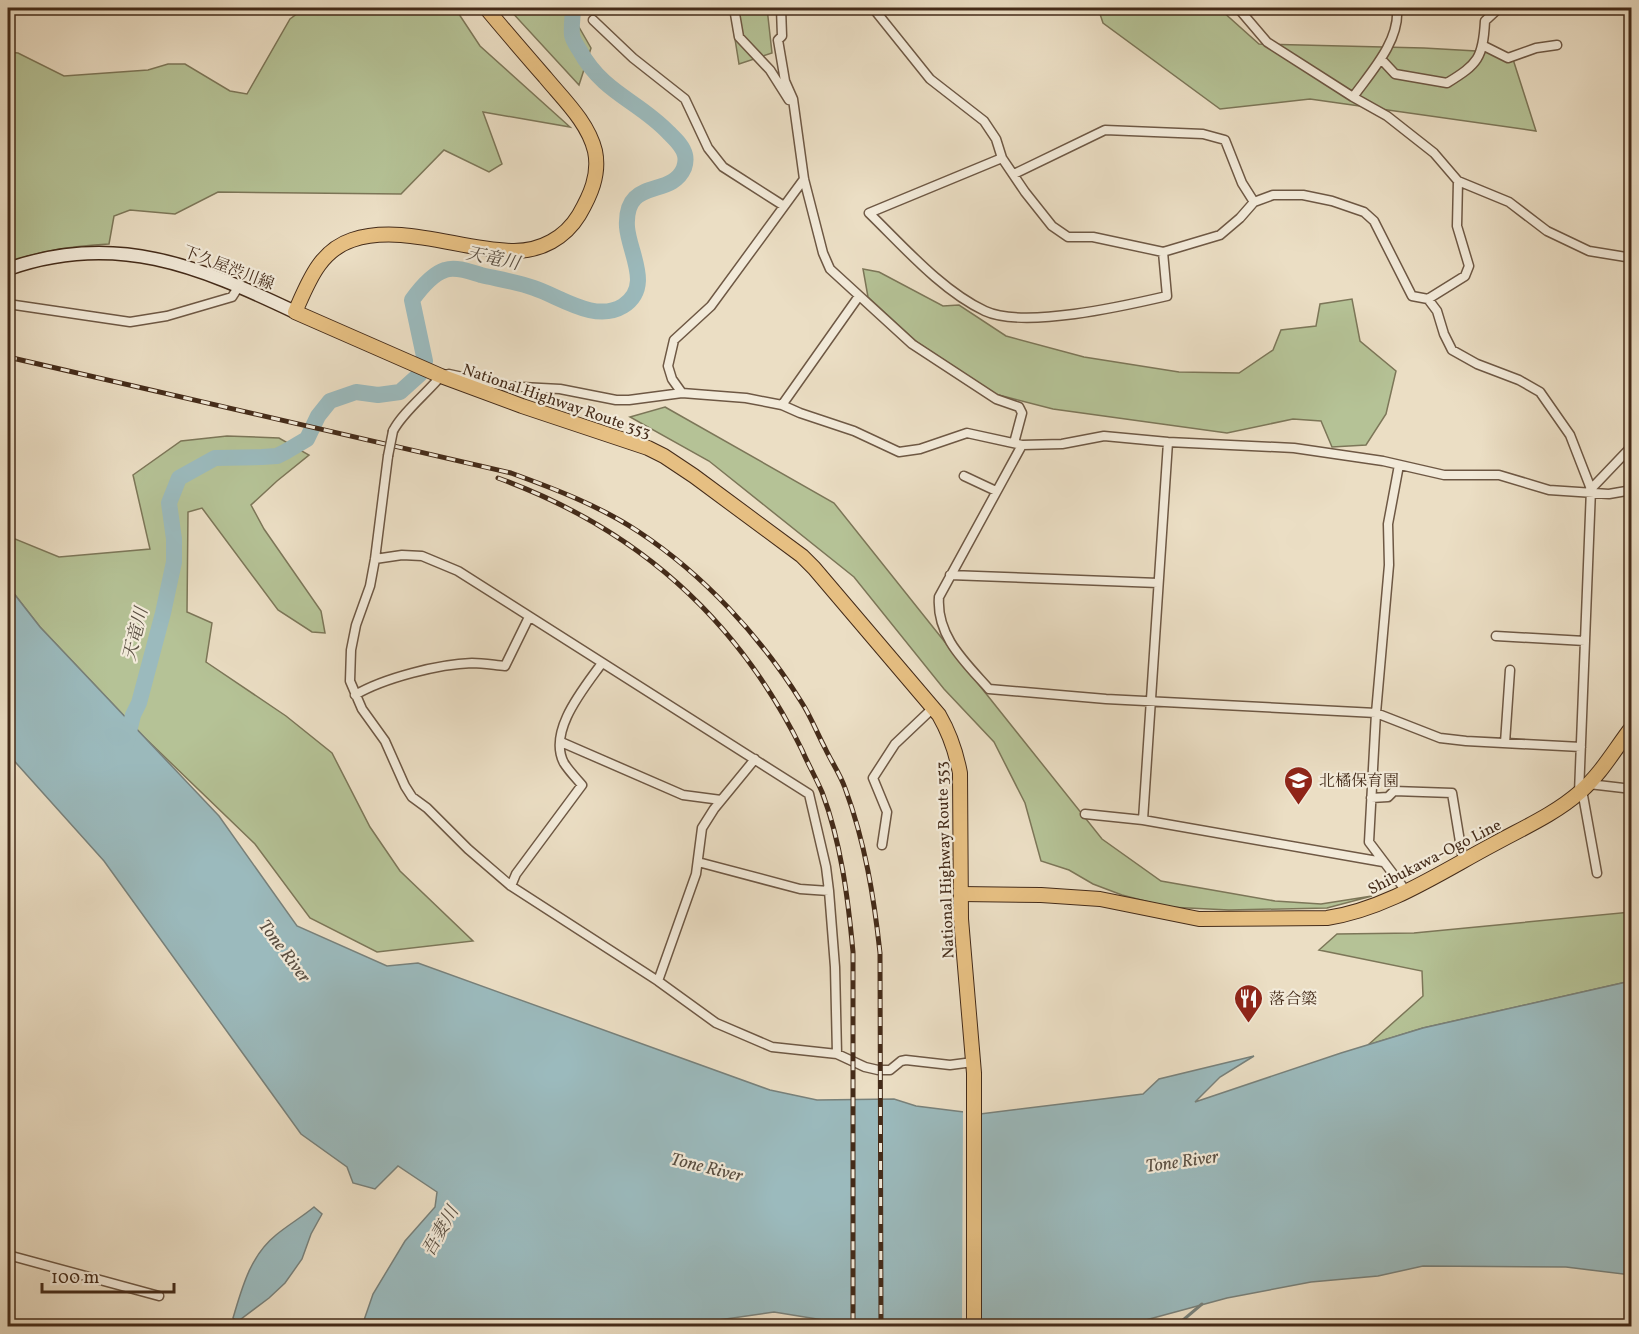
<svg xmlns="http://www.w3.org/2000/svg" width="1639" height="1334" viewBox="0 0 1639 1334" font-family="Vollkorn,'Noto Serif JP',serif">
<style>
.green{fill:#b5c296;stroke:#7c7658;stroke-width:1.5}
.water{fill:#9bbabd;stroke:#78817b;stroke-width:1.5}
.pier{fill:#ebdec4}
.lines{fill:none;stroke-linecap:round;stroke-linejoin:round}
.stream{stroke:#78817b;stroke-width:3}
.river{stroke:#9bbabd;stroke-width:16}
.minor-casing{stroke:#6e5844;stroke-width:11}
.secondary-casing{stroke:#442b19;stroke-width:15}
.primary-casing{stroke:#442b19;stroke-width:16}
.trunk-casing{stroke:#442b19;stroke-width:16}
.minor{stroke:#f2ead9;stroke-width:8}
.secondary{stroke:#f2ead9;stroke-width:12}
.primary{stroke:#e6bf82;stroke-width:14}
.trunk{stroke:#e6bf82;stroke-width:14}
.rail-casing{stroke:#442b19;stroke-width:5}
.rail{stroke:#f2ead9;stroke-width:3;stroke-dasharray:9;stroke-linecap:butt}
.minor-bridge-casing{stroke:#6e5844;stroke-width:11;stroke-linecap:butt}
.minor-bridge{stroke:#f2ead9;stroke-width:8}
.labels{text-anchor:middle;stroke-width:4.5;stroke-linejoin:round;paint-order:stroke}
.street-label{font-size:16px;fill:#442b19;stroke:#f2ead9}
.poi-label{font-size:16px;fill:#442b19;stroke:#f2ead9;text-anchor:start}
.water-label{font-size:18px;font-style:italic;fill:#5a4f42;stroke:#f2ead9}
</style>
<rect width="100%" height="100%" fill="#ebdec4"/>
<filter id="stains"><feTurbulence type="fractalNoise" baseFrequency=".00333" numOctaves="4"/><feColorMatrix values="0 0 0 0 .2 0 0 0 0 .09 0 0 0 0 .02 0 0 0 .5 -.17"/></filter>
<radialGradient id="worn" r=".72"><stop offset=".6" stop-color="#630" stop-opacity="0"/><stop offset="1" stop-color="#630" stop-opacity=".3"/></radialGradient>
<path class="green" d="M305,8h40l9,4 17,-1 6,-3h78l25,38 90,81 -87,-15 19,52 -13,8 -45,-22 -43,44 -183,-2 -43,22 -45,-4 -16,6 -5,28c-35,2 -69,6 -101,19v-211l10,1 46,23 84,-6 20,-6h17l45,27 17,3 43,-75z
M508,8h60l23,40 -12,37z
M730,8h37l5,45 -33,11z
M1098,8h109l15,3 37,33 165,4 87,5 25,78 -226,-32 -90,10 -117,-86z
M863,269l16,3 64,34 16,-1 47,31 78,21 95,15 60,1 34,-23 8,-20 35,-4 4,-22 32,-5 8,42 36,30 -10,43 -20,31 -34,2 -11,-26 -28,-2 -66,14 -174,-24 -58,-15 -77,-51 -50,-46z
M665,407l169,96 268,336 59,42 114,20 46,3 51,-8 -45,12 -98,2 -61,-3 -46,-12 -29,-11 -24,-14 -28,-9 -16,-58 -31,-61 -50,-53 -90,-112 -145,-116 -79,-44z
M227,436l52,2 30,17 -32,26 -26,24 13,24 57,82 4,22 -13,-1 -34,-22 -76,-102 -14,4 -1,100 25,11 -6,39 80,54 46,37 38,74 30,44 73,70 -96,11 -67,-34 -55,-74 -111,-107 -104,-110 -32,-41v-50l51,21 91,-8 -17,-74 48,-34z
M1631,912v69l-208,47 -55,17 55,-49 -1,-25 -103,-21 18,-16 77,-1z"/>
<path class="water" d="M8,586l32,41 179,189 78,110 90,40 31,-3 352,127 47,10 77,-1 22,7 64,8 163,-20 16,-15 95,-23 -34,21 -25,25 146,-49 82,-25 208,-47v294l-65,-8 -143,-1 -45,10 -67,6 -84,16 -96,26 -40,2h-231l-86,-14 -97,14h-315l11,-32 32,-53 30,-34 2,-15 -39,-26 -23,23 -22,-6 -6,-16 -46,-33 -197,-273 -96,-107z
M314,1207l8,7 -11,20 -9,25 -17,24 -16,15 -32,24 -4,-4c9,-30 17,-62 43,-83 12,-10 26,-18 38,-28z"/>
<path class="pier" d="M963,1109l19,1 -1,216h-19z"/>
<g class="lines">
<path class="stream" d="M1176,1326l26,-22"/>
<path class="river" d="M126,744l7,-29 6,-12 24,-90 11,-51v-23l-5,-36 10,-25 36,-20 47,-1 15,-1 8,-4 22,-13 11,-23 12,-15 26,-9 22,3 22,-3 20,-18 5,-13 -13,-61c8,-11 20,-26 33,-30 11,-4 26,2 36,5 17,4 36,7 53,13 27,9 61,35 89,18 30,-19 6,-53 4,-79 -3,-51 44,-28 57,-59 1,-3 2,-9 1,-13 -2,-9 -10,-16 -16,-22 -30,-32 -66,-40 -89,-82 -3,-5 -7,-10 -8,-16 -1,-9 1,-19 1,-27"/>
<defs>
<path id="minor" d="M734,8l5,29 31,33 19,30
M781,8l1,28 -4,4 7,41 8,18 11,80 19,74 7,16 82,75 84,55 23,8 3,6 -8,30
M873,8l57,71 54,42 12,18 6,19 23,34 27,34 16,11h25l70,15 57,-17 20,-17 14,-16 19,-7h30l29,6 32,11 10,9 38,75 16,3 9,12 7,23 8,16 25,14 42,16 21,12 30,43 21,54 -12,304
M1238,8l29,34 86,55 34,19 47,37 24,28 51,21 38,29 42,20 43,7
M593,20l40,38 52,41 23,49 15,19 61,39
M1484,46l24,12 28,-10 21,-3
M1381,59l14,15 52,9c31,-19 36,-25 38,-62l14,-13
M1353,97c18,-25 47,-56 44,-89
M1002,158l-133,55c34,33 73,78 116,98 39,18 139,-5 182,-15l-4,-44
M1014,174l91,-44 98,4 22,6 17,43 12,19
M1428,299l37,-23 4,-10 -12,-40 1,-45
M8,304l122,18 37,-6 65,-19 7,-11
M682,393l-10,-14 -4,-13 6,-26 37,-34 93,-127
M782,405l77,-109
M393,431c9,-18 34,-38 48,-55l8,-2 55,12 56,3 56,11h13l53,-7 64,5 36,7 18,8 54,18 45,21 21,-3 47,-16 55,12 40,-1 42,-8 64,6 126,6 89,13 61,14h55l50,15 60,4 23,-4
M1022,445l-83,152c-3,39 26,65 50,92l117,10 270,14 64,25 26,3 115,6
M388,456l-13,103 -5,27 -14,39 -5,25 -1,31 12,28 23,32 20,45 7,11 15,11 41,41 43,37 147,95 58,42 56,24 65,7 28,13 13,3h12l11,-9 5,-1 44,5 23,-3
M1399,465l-11,59 1,41 -13,148 -7,129 37,49
M964,476l32,15
M1591,489l41,-43
M375,559l27,-4 20,1 36,15 351,223 17,73 3,24 6,76 2,87
M950,575l208,8
M1496,636l89,5
M355,695c29,-17 84,-31 117,-32 11,0 22,2 33,3l24,-49
M561,742l122,53 38,5
M1505,743l5,-73
M1589,784l43,5
M1582,790l15,83
M1371,798l17,-1 6,-6 58,2 11,67
M1085,814l58,6 240,42
M1143,820l25,-378
M882,845l5,-33 -14,-34 22,-34 38,-36
M698,862l102,27 29,2
M511,886l5,-12 66,-89c-6,-7 -13,-14 -18,-22 -17,-32 21,-76 38,-100
M658,981l38,-107 6,-46 12,-19 41,-50
M8,1255l151,41"/>
<path id="secondary" d="M8,269c107,-38 190,-3 287,43"/>
<path id="primary" d="M961,894l80,1 59,4 99,20 128,-1c60,-9 114,-46 167,-74 29,-16 61,-30 86,-52 21,-18 35,-43 52,-65"/>
<path id="trunk" d="M486,8c19,23 39,46 59,69 18,22 43,45 50,74 5,24 -5,45 -16,64 -14,23 -38,36 -65,36 -51,0 -112,-28 -162,-11 -33,11 -44,43 -57,72l146,64 81,30 126,42 16,8 30,20 108,80 12,12 125,147c11,19 17,37 21,58l1,146 13,154v253"/>
</defs>
<use href="#minor" class="minor-casing"/>
<use href="#secondary" class="secondary-casing"/>
<use href="#primary" class="primary-casing"/>
<use href="#trunk" class="trunk-casing"/>
<use href="#minor" class="minor"/>
<use href="#secondary" class="secondary"/>
<use href="#primary" class="primary"/>
<use href="#trunk" class="trunk"/>
<defs>
<path id="rail" d="M8,357l503,116c44,16 89,33 128,59 65,43 122,105 163,171 9,14 15,30 23,45 6,13 15,26 20,40 20,54 29,109 35,165l1,373
M498,478c138,50 240,141 304,272 6,14 14,28 20,42 19,50 26,106 31,160v374"/>
</defs>
<use href="#rail" class="rail-casing"/>
<use href="#rail" class="rail"/>
<defs>
<path id="minor-bridge" d="M388,456l5,-25"/>
</defs>
<use href="#minor-bridge" class="minor-bridge-casing"/>
<use href="#minor-bridge" class="minor-bridge"/>
</g>
<defs>
<symbol id="school-pin" viewBox="-11 -11 22 30"><path d="M0 17L-7.5 6A9.5 9.5 0 1 1 7.5 6Z" fill="#8f2418" stroke="#f2ead9"/><path d="M0-5L7-2L0 1L-7-2ZM-4 1L0 2.5L4 1V4Q0 6-4 4Z" fill="#fff"/></symbol>
<symbol id="restaurant-pin" viewBox="-11 -11 22 30"><path d="M0 17L-7.5 6A9.5 9.5 0 1 1 7.5 6Z" fill="#8f2418" stroke="#f2ead9"/><path d="M-5-6h1v4h1v-4h1v4h1v-4h1v5L-1.5 .5V6h-2V.5L-5-1ZM5-6V6H3V1.5H1.5Q1.5-4 5-6Z" fill="#fff"/></symbol>
</defs>
<g fill-rule="evenodd">
<use href="#school-pin" x="1282" y="764" width="33" height="45"/>
<use href="#restaurant-pin" x="1232" y="982" width="33" height="45"/>
</g>
<g class="labels">
<g class="street-label">
<text transform="translate(229 267) rotate(21)" y="6">下久屋渋川線</text>
<text transform="translate(557 400) rotate(19)" y="6">National Highway Route 353</text>
<text transform="translate(1434 856) rotate(-27)" y="6">Shibukawa-Ogo Line</text>
<text transform="translate(944 860) rotate(-92)" y="6">National Highway Route 353</text>
</g>
<g class="poi-label">
<text x="1319" y="786">北橘保育園</text>
<text x="1269" y="1004">落合簗</text>
</g>
<g class="water-label">
<text transform="translate(493 258) rotate(12)" y="6">天竜川</text>
<text transform="translate(135 634) rotate(-76)" y="6">天竜川</text>
<text transform="translate(285 951) rotate(53)" y="6">Tone River</text>
<text transform="translate(1182 1161) rotate(-8)" y="6">Tone River</text>
<text transform="translate(707 1167) rotate(14)" y="6">Tone River</text>
<text transform="translate(440 1231) rotate(-60)" y="6">吾妻川</text>
</g>
</g>
<rect width="1639" height="1334" fill="none" stroke="#ebdec4" stroke-width="30"/>
<rect x="9" y="9" width="1621" height="1316" fill="none" stroke="#442b19" stroke-width="3"/>
<rect x="15" y="15" width="1609" height="1304" fill="none" stroke="#442b19" stroke-width="1.5"/>
<path d="M42 1283v9h132v-9" fill="none" stroke="#442b19" stroke-width="3"/>
<text x="51" y="1283" font-size="18" fill="#442b19" stroke="#f2ead9" stroke-width="4.5" paint-order="stroke">100 m</text>
<rect width="100%" height="100%" filter="url(#stains)"/>
<rect width="100%" height="100%" fill="url(#worn)"/>
</svg>
